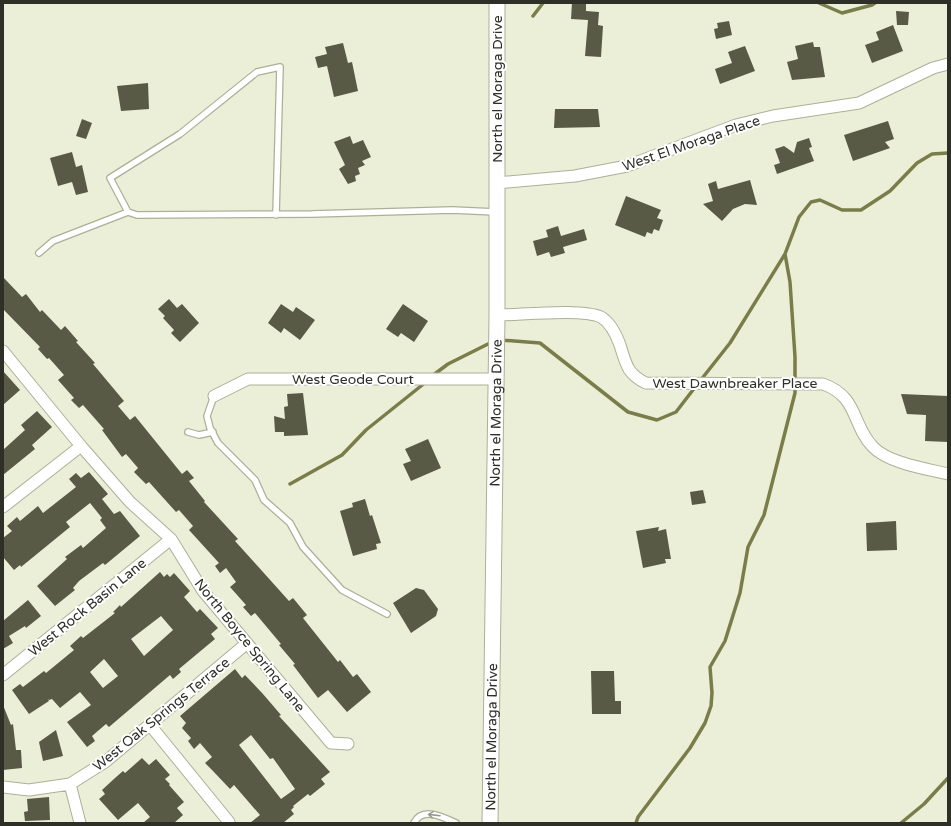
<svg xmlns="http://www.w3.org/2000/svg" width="951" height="826" viewBox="0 0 951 826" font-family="'Varela Round',sans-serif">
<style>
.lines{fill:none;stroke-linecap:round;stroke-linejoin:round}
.stream{stroke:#797d49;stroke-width:3.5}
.building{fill:#585a46;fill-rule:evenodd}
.lane-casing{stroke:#adaf98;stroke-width:8}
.street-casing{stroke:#adaf98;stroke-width:13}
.secondary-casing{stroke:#adaf98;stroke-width:17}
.lane{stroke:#fff;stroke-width:5.5}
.street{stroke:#fff;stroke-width:11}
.secondary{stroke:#fff;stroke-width:15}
.oneway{stroke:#969792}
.labels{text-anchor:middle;stroke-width:4;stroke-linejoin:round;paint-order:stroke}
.street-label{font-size:14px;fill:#2e2f26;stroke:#fff}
</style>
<rect width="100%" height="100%" fill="#ecefd7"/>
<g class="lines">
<path class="stream" d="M819,3l23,10 30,-8 3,-2
M533,16l10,-13
M500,340l40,3 88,69 29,8 19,-8 20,-26
M432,376l16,-12 44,-22
M700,381l30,-38 55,-89
M290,484l52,-29 24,-25 60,-48
M636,823l2,-6 52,-69 15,-25 6,-17 1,-13 -2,-26 15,-26 15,-48 8,-46 16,-32 31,-122v-36l-5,-75 -5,-28 14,-37 12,-15 9,-2 22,10h19l29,-19 27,-28 15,-9 16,-1
M901,823l23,-19 24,-26"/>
</g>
<path class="building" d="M572,3h14v8l13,1 -1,13 5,1 -2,31 -16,-1 3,-36 -17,-1z
M896,11l13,1 -1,13h-11z
M729,21l3,14 -16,4 -2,-10 4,-1 -1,-5z
M893,25l10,26 -31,12 -7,-18 14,-5 -3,-8z
M813,42l1,5h6l5,30 -33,3 -5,-18 11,-3 -3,-13z
M343,43l5,20 4,-1 6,29 -24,6 -7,-31 -9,2 -3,-11 12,-3 -2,-7z
M745,46l10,25 -35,13 -5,-15 17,-6 -4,-11z
M148,83l1,26 -28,2 -4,-25z
M555,109h43l2,18 -46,1z
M82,119l10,4 -6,16 -10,-3z
M888,121l6,18 -9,3 5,6 -37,13 -9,-26z
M350,136l3,8 10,-4 8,17 -9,4 3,4 -7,3 2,6 -5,2 1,5 -8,3 -9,-15 6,-4 -11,-23z
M809,138l3,9 -3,1 5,13 -37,13 -3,-9 6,-2 -5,-14 9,-3 10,7 3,-11z
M72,152l4,15 6,-2 6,27 -12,3 -4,-13 -14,4 -8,-28z
M750,180l7,25 -12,-1 -12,5 -11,12 -19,-17 10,-3 -5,-17 8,-3 2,8z
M626,196l35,14 -4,8 6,2 -4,11 -5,-2 -2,5 -5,-2 -2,5 -30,-12z
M558,226l3,10 23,-7 3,11 -24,7 2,6 -14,4 -2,-5 -12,4 -4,-15 15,-4 -2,-7z
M3,277l19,20 4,-3 14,18 2,-2 19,20 4,-4 13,15 -2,1 19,21 -2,1 31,37 -6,5 12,14 5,-4 47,58 5,-4 7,8 -5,3 16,20 -1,1 34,37 -3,2 54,60 4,-3 14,17 -4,3 35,44 2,-2 13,17 4,-3 14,18 -24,20 -19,-22 -10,8 -25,-33 2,-1 -16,-19 2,-1 -26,-31 -4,3 -8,-9 3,-2 -16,-18 6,-5 -10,-14 -6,5 -5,-7 4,-3 -30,-33 4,-4 -14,-16 -3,2 -27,-30 -3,2 -12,-12 4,-4 -12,-14 -4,3 -20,-27 2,-1 -21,-24 -4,3 -8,-8 3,-2 -16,-18 6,-5 -15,-17 -2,1 -9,-10 2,-2 -37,-38z
M169,299l8,9 5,-4 17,19 -19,19 -9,-9 3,-3 -11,-12 2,-2 -7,-7z
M281,304l12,8 3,-5 19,13 -15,20 -16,-12 -3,5 -13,-10z
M403,304l25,17 -14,21 -13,-9 -3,4 -12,-8z
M3,371l17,19 -17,15z
M303,393l5,42 -24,1v-4h-9l-1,-16 11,3 -1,-12 4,-1 -1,-12z
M901,394l47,2v46l-23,-1 1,-26 -19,-1z
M37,411l15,16 -20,18 3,4 -32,26v-25l22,-20 -4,-5z
M428,439l13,29 -30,13 -8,-17 8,-3 -6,-12z
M89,472l19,22 -6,5 12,15 6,-3 20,25 -35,29 -2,-2 -24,18 -6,7 2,2 -20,16 -18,-20 30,-27 -2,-2 16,-12 2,3 23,-20 -6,-8 2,-2 -12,-15 -24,19 4,5 -49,40 -1,-2 -6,5 -11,-13v-19l9,-7 -5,-5 10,-9 3,4 18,-15 5,7 33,-26 -7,-8 7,-6 5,5z
M703,490l3,13 -14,2 -2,-13z
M365,499l5,17 2,-1 9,28 -5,1 1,5 -24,7 -13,-45 13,-4 -1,-4z
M896,521l1,29 -30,1 -1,-28z
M659,527l-1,4 8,-2 5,30h-6l1,4 -23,5 -7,-37z
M160,572l4,5 3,-3 3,3 4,-4 16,18 -6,6 13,15 3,-3 18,19 -7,6 4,5 -36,30 2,3 -8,7 -3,-4 -61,52 -3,-3 -14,12 3,5 -8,6 -20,-25 24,-17 -11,-13 -20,16 -8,-9 -3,1 -1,-1 1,2 -20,13 -17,-24 8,-6 3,3 21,-16 2,2 28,-23 -4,-4 11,-10 2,2 32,-25 -2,-1 7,-7 1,2zM161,616l12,14 -29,26 -13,-17zM104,659l14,17 -15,12 -13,-16z
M416,588l8,2 14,19 -2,7 -25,17 -18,-30z
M28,600l13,16 -15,12 -1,-2 -16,10 4,7 -10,6v-28z
M235,669l7,9 3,-3 18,19 18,21 -2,1 51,56 -9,7 4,5 -15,12 -2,-2 -15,12 1,1 -3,3 3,4 -11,9h-33l10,-8 -26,-30 -4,4 -17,-18 -8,-8 7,-6 -12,-14 -6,6 -6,-8 3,-3 -9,-10 4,-5 -6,-7zM251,735l19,24 3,-1 22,31 -14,10 -42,-54z
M591,671h23l1,30h6v13h-29z
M3,705l8,20 2,-1 3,26h5l1,18 -19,2z
M56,730l7,26 -20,5 -4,-19z
M142,758l7,7 7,-6 14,16 -5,4 5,5 -1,1 15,17 -7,6 6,7 -9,8h-31l7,-6 -12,-14 -20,17 -19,-21 6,-5 -3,-4 13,-12 8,-7 2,2z
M49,797l1,23 -25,1 -1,-9 4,-1 -1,-12z"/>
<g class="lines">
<defs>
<path id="lane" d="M276,215l4,-148 -23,5 -77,62 -70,44 18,34 9,3 175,-1 140,-4 44,2
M39,253l14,-12 75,-29
M214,396l-7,20 3,12 8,15 37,37 9,20 26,23 13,24 39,43 45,24
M188,432l11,3 14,-3
M414,823c8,-17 29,-6 42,0"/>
<path id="street" d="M496,183l79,-7 52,-10 109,-41 37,-9 86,-13 74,-35 15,-4
M497,315c23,0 85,-7 104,2 10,6 15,17 19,28 6,19 7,29 26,38l177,1c36,13 28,40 50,63 15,16 54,22 75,27
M3,351l78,95 49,56 41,37 32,52 128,152 17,1
M214,396l34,-17h248
M3,507l78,-61
M3,675l168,-136
M150,725l79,97
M70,784l10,39
M3,787l26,3 41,-6 35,-22 141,-118"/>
<g id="secondary">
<path id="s1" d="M490,823l7,-508v-312"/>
</g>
</defs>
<use href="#lane" class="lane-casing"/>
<use href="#street" class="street-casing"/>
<use href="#secondary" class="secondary-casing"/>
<use href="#lane" class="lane"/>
<use href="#street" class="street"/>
<use href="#secondary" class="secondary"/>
</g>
<defs><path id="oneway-shaft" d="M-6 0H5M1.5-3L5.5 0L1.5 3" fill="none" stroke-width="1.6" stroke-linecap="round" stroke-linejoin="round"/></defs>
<use class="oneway" href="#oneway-shaft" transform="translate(434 815) rotate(-173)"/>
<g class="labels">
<g class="street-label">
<text transform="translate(497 89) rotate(-90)" y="5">North el Moraga Drive</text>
<text transform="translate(691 143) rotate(-19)" y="5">West El Moraga Place</text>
<text x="353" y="384">West Geode Court</text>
<text x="735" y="388">West Dawnbreaker Place</text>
<text dy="5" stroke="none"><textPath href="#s1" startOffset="410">North el Moraga Drive</textPath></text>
<text transform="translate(87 607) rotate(-39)" y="5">West Rock Basin Lane</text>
<text transform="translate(250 645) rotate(51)" y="5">North Boyce Spring Lane</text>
<text transform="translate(161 714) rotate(-39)" y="5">West Oak Springs Terrace</text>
<text dy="5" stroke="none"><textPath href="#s1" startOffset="86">North el Moraga Drive</textPath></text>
</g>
</g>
<rect width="951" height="826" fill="none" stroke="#2e2f26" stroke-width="8"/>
</svg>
